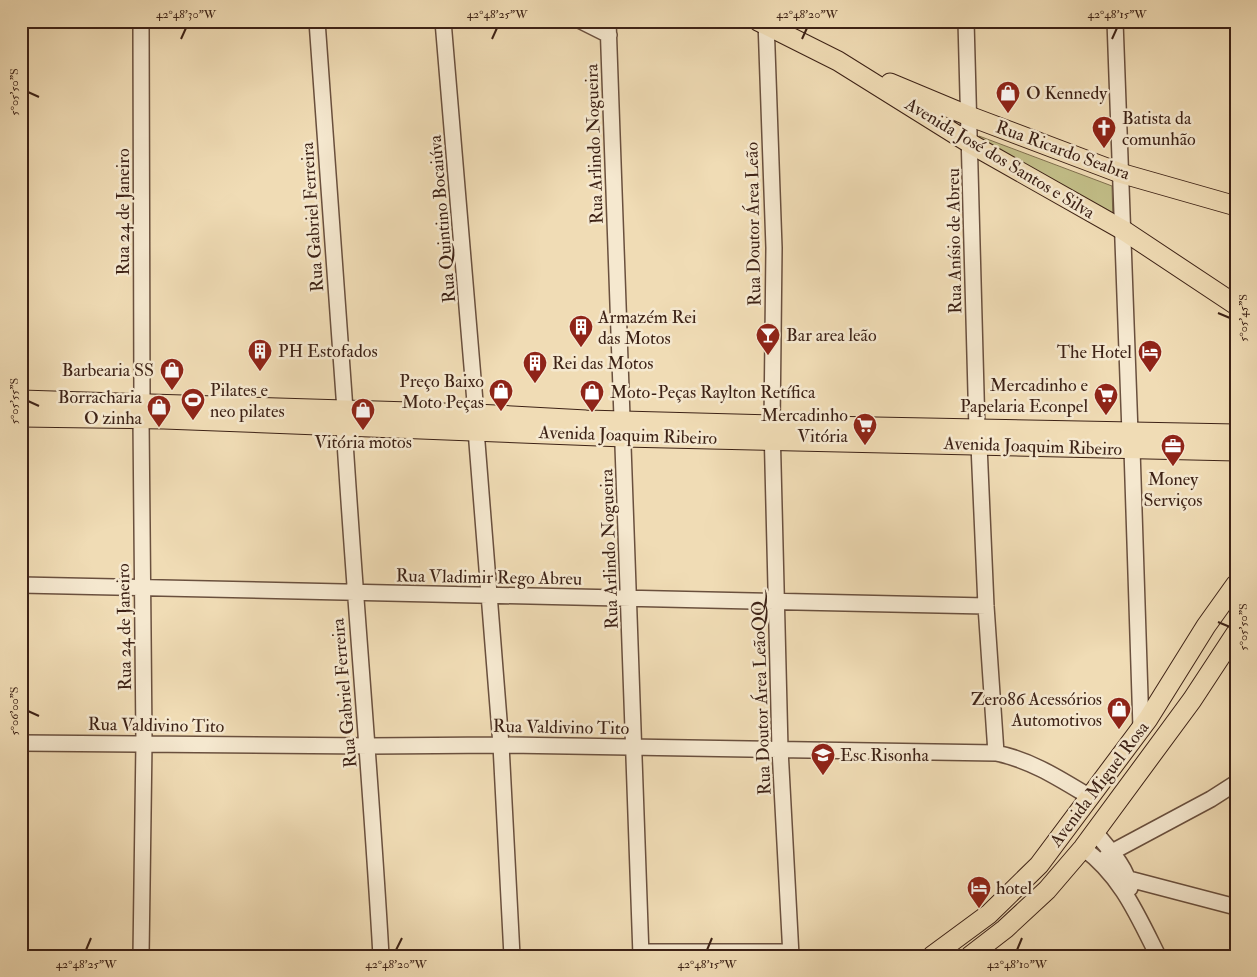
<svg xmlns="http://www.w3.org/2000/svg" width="1257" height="977" viewBox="0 0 1257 977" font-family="'IM FELL Double Pica',serif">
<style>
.green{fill:#c2be88;stroke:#80704f}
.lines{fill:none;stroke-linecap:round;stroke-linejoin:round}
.minor-casing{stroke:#6a503e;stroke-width:18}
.major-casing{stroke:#3d2216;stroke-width:21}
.minor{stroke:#f5e8cf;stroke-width:15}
.major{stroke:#f0dcb5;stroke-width:19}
.ticks{fill:none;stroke:#3d2216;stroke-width:2}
.labels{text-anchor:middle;stroke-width:5;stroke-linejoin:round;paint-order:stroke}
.poi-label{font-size:18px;fill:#3d2216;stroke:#f5e8cf;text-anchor:start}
.street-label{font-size:18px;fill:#3d2216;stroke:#f5e8cf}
.neatline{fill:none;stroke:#3d2216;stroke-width:2}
.ticks-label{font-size:12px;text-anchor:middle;fill:#3d2216}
</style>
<rect width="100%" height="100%" fill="#f0dcb5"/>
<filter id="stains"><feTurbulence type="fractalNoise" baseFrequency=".004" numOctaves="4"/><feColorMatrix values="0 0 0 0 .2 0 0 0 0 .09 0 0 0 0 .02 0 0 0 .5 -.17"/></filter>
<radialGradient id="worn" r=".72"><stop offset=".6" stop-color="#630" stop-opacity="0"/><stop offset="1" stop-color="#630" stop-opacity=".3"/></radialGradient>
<path class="green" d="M979,136l133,50 1,37 -135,-80z"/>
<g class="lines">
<defs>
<path id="minor" d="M141,21l1,381
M317,21l28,389
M443,21l33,393
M581,21l28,14
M608,21l33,935
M766,21l8,227 -2,177 8,324 11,207
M966,21l11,409
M1115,21l15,412
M141,419l3,323 -3,214
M344,426c11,177 27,353 37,530
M476,430l25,315 11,211
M979,445l7,161 10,147
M1132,449l9,279
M21,585l965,21
M21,743l348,3 132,-1 495,8c35,7 64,26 94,44
M1095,832c13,16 32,35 35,56
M1083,848c38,28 54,66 75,108
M1102,861l10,-9 99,-53 25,-16
M1129,879l107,28
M641,952h150"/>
<path id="major" d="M758,21l80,40 133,83 152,86 113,75
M890,83l79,33 151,57 116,33
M21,400l455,14 110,6 186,5 464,9
M21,417l143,2 460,18 612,14
M932,956l57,-42 50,-49 109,-146 58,-93 30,-42
M970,956l35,-27 42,-39 36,-42 109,-148 44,-67"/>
</defs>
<use href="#minor" class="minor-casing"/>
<use href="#major" class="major-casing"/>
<use href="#minor" class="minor"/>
<use href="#major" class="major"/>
</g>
<path class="ticks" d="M181,39l5,-11M492,39l5,-11M802,39l5,-11M1112,39l5,-11M28,92l11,5M1218,313l12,5M28,401l11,5M1218,622l12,5M28,711l11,5M86,950l5,-12M396,950l6,-12M707,950l5,-12M1017,950l5,-12"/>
<defs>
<symbol id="shop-pin" viewBox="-11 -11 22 30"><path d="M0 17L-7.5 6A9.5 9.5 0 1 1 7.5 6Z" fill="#8f2418" stroke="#f5e8cf"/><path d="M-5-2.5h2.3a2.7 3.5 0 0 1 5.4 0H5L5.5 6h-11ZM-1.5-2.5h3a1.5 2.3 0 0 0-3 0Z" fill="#fff"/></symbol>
<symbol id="church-pin" viewBox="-11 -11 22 30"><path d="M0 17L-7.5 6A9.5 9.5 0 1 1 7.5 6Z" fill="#8f2418" stroke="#f5e8cf"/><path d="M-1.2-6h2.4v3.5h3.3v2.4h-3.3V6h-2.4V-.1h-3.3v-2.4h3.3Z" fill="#fff"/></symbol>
<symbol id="building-pin" viewBox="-11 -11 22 30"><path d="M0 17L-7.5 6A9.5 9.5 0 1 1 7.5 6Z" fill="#8f2418" stroke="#f5e8cf"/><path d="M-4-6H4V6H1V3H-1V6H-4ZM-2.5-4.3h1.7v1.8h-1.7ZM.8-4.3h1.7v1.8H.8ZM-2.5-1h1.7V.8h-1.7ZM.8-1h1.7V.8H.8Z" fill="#fff"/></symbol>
<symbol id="bar-pin" viewBox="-11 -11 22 30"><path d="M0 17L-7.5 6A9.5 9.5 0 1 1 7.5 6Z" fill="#8f2418" stroke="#f5e8cf"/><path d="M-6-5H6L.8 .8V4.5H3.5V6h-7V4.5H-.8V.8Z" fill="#fff"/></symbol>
<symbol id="hotel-pin" viewBox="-11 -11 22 30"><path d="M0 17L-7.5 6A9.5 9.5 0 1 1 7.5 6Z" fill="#8f2418" stroke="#f5e8cf"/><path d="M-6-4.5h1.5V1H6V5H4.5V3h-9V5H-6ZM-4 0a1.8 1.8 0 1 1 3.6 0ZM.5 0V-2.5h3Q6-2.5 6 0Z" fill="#fff"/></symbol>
<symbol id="supermarket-pin" viewBox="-11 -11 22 30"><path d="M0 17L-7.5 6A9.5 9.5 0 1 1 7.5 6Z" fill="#8f2418" stroke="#f5e8cf"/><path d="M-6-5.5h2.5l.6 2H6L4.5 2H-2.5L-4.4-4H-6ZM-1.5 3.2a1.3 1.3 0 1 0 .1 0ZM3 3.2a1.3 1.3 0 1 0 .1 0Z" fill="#fff"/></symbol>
<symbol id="stadium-pin" viewBox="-11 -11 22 30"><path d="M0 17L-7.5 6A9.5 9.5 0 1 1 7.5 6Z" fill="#8f2418" stroke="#f5e8cf"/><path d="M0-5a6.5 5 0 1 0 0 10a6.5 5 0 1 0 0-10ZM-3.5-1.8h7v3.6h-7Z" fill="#fff"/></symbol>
<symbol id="office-pin" viewBox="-11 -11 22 30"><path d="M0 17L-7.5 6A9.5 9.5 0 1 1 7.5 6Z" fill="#8f2418" stroke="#f5e8cf"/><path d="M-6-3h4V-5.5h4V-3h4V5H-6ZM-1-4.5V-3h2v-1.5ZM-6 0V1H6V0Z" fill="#fff"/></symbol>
<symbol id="school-pin" viewBox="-11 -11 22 30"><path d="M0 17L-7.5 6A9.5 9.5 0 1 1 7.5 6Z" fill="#8f2418" stroke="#f5e8cf"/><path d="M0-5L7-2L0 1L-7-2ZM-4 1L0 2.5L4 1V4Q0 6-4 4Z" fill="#fff"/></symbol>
</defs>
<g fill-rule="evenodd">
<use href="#shop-pin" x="994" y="79" width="28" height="38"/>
<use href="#church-pin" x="1090" y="114" width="28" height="38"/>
<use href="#building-pin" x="567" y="313" width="28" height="38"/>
<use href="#bar-pin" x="754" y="321" width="28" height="38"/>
<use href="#building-pin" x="246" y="337" width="28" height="38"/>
<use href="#hotel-pin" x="1136" y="338" width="28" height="38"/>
<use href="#building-pin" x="521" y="349" width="28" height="38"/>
<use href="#shop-pin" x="158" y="356" width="28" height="38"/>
<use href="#shop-pin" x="487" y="377" width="28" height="38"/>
<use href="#shop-pin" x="578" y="378" width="28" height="38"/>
<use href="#supermarket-pin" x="1092" y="381" width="28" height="38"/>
<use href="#stadium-pin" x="179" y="386" width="28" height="38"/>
<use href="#shop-pin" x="145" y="393" width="28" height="38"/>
<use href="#shop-pin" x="349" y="396" width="28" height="38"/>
<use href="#supermarket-pin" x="851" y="411" width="28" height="38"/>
<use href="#office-pin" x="1159" y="432" width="28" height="38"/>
<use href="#shop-pin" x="1105" y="695" width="28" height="38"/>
<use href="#school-pin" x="809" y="741" width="28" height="38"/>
<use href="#hotel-pin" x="965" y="874" width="28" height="38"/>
</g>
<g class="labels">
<g class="poi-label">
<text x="1026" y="99">O Kennedy</text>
<text x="1122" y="124">Batista da<tspan x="1122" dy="21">comunhão</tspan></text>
<text x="598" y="323">Armazém Rei<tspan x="598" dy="21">das Motos</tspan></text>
<text x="786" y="341">Bar area leão</text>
<text x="278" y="357">PH Estofados</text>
<text x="1132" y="358" text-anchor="end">The Hotel</text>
<text x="552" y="369">Rei das Motos</text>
<text x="154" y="376" text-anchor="end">Barbearia SS</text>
<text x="484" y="387" text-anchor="end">Preço Baixo<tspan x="484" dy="21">Moto Peças</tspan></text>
<text x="1088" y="391" text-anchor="end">Mercadinho e<tspan x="1088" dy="21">Papelaria Econpel</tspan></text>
<text x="210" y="396">Pilates e<tspan x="210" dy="21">neo pilates</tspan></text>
<text x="610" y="398">Moto-Peças Raylton Retífica</text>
<text x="142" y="403" text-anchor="end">Borracharia<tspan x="142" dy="21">O zinha</tspan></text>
<text x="848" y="421" text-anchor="end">Mercadinho<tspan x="848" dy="21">Vitória</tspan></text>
<text x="363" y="448" text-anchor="middle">Vitória motos</text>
<text x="1173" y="485" text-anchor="middle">Money<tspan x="1173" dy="21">Serviços</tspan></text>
<text x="1102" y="705" text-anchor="end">Zero86 Acessórios<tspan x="1102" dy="21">Automotivos</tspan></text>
<text x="840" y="761">Esc Risonha</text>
<text x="996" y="894">hotel</text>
</g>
<g class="street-label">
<text transform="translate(594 144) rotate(-92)" y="6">Rua Arlindo Nogueira</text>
<text transform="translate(1063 150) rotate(20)" y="6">Rua Ricardo Seabra</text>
<text transform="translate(1000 158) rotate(31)" y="6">Avenida José dos Santos e Silva</text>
<text transform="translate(123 212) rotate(-90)" y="6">Rua 24 de Janeiro</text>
<text transform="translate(312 217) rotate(-94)" y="6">Rua Gabriel Ferreira</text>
<text transform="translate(442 219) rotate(-95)" y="6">Rua Quintino Bocaiúva</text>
<text transform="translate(753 224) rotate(-91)" y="6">Rua Doutor Área Leão</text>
<text transform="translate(954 241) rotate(-91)" y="6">Rua Anísio de Abreu</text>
<text transform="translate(628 435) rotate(2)" y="6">Avenida Joaquim Ribeiro</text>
<text transform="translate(1033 446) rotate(2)" y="6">Avenida Joaquim Ribeiro</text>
<text transform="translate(609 549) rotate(-92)" y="6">Rua Arlindo Nogueira</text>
<text transform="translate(489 577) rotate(1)" y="6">Rua Vladimir Rego Abreu</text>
<text transform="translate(124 627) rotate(-91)" y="6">Rua 24 de Janeiro</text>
<text transform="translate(344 693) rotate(-95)" y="6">Rua Gabriel Ferreira</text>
<text transform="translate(761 698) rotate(-92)" y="6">Rua Doutor Área LeãoQQ</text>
<text transform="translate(156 725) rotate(1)" y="6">Rua Valdivino Tito</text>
<text transform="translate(561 727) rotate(1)" y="6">Rua Valdivino Tito</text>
<text transform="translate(1099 784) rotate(-53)" y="6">Avenida Miguel Rosa</text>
</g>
</g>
<rect width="1257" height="977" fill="none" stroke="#f0dcb5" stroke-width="55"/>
<rect x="28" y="28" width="1202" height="922" class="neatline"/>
<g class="ticks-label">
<text x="186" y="18">42°48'30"W</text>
<text x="497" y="18">42°48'25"W</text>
<text x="807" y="18">42°48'20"W</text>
<text x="1117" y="18">42°48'15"W</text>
<text transform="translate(14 92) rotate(-90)" y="4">5°05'50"S</text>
<text transform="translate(1243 318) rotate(-90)" y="4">5°05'45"S</text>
<text transform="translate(14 401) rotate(-90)" y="4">5°05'55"S</text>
<text transform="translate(1243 627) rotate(-90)" y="4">5°05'50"S</text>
<text transform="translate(14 711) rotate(-90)" y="4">5°06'00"S</text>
<text x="86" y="968">42°48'25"W</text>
<text x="396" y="968">42°48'20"W</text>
<text x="707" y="968">42°48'15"W</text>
<text x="1017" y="968">42°48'10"W</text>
</g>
<rect width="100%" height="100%" filter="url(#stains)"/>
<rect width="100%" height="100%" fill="url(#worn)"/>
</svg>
